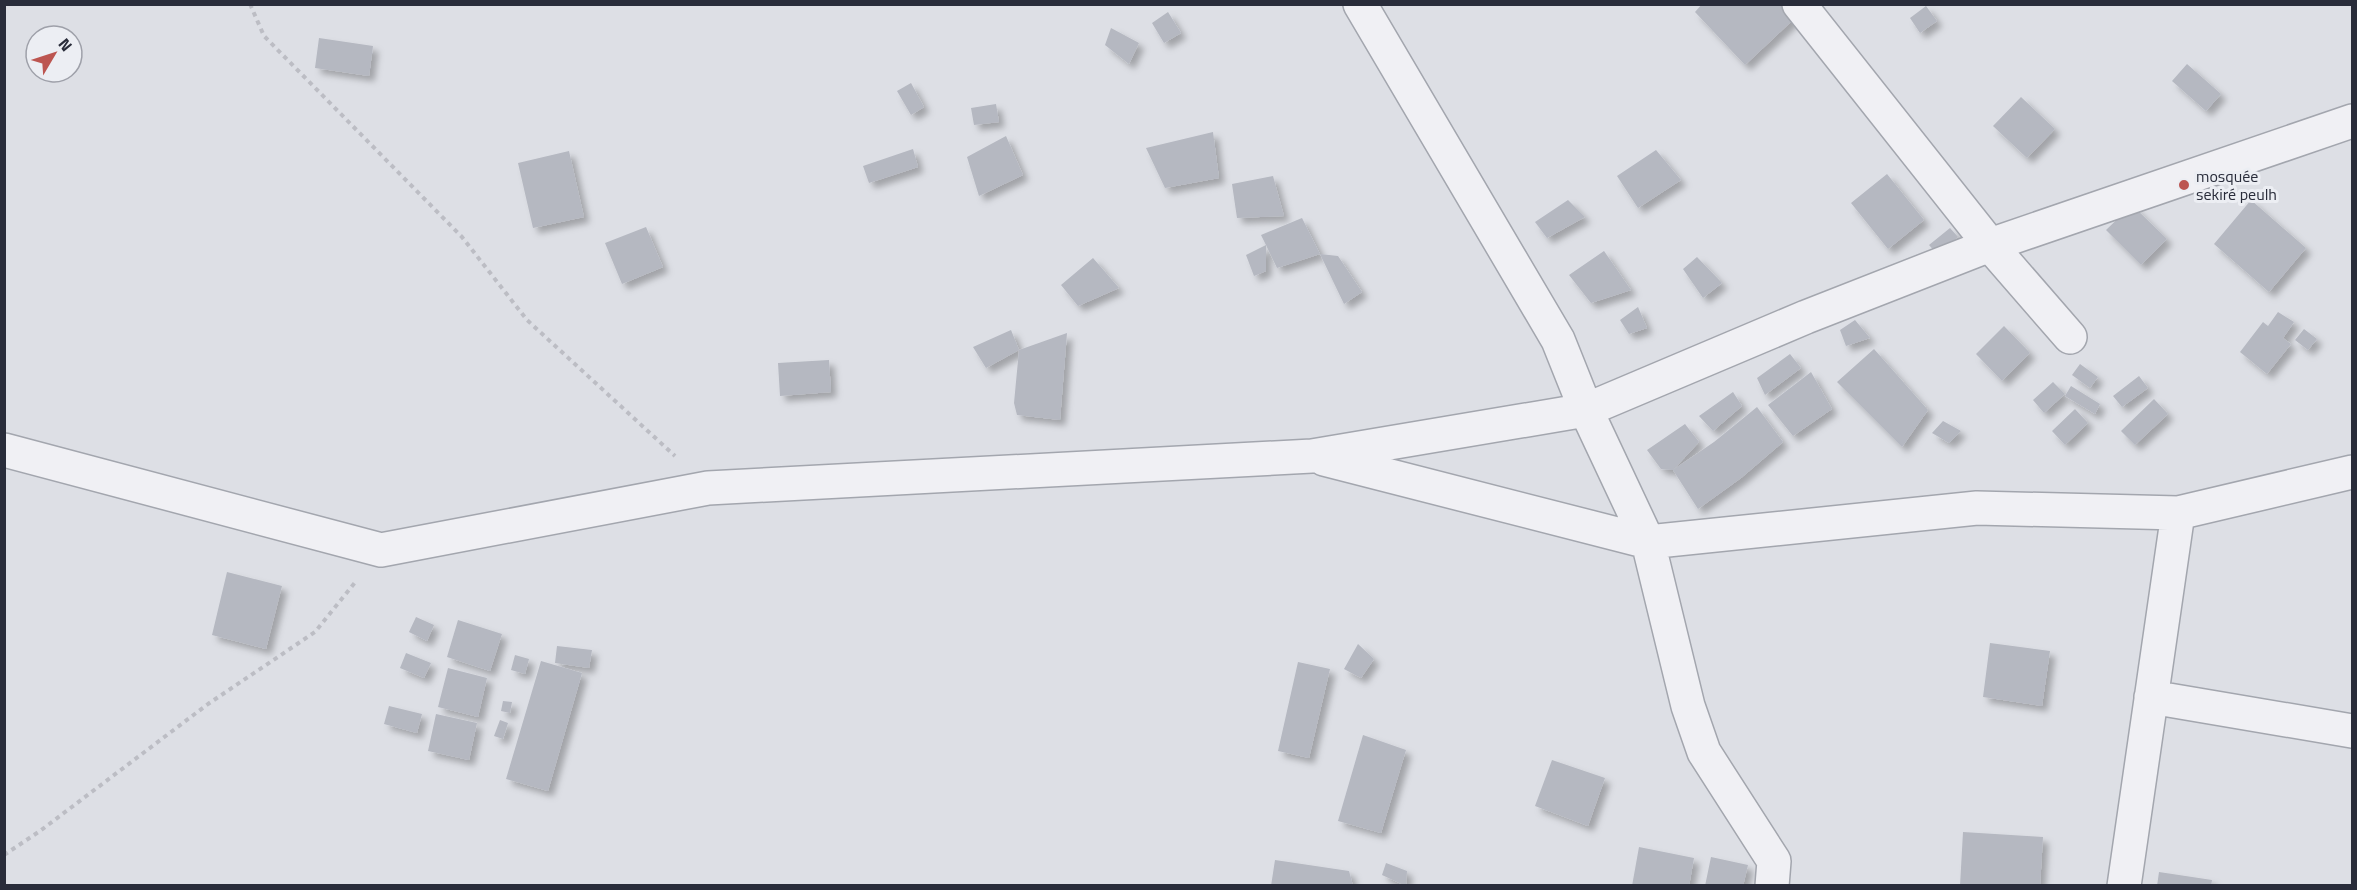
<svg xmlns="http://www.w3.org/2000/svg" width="2357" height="890" viewBox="0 0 2357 890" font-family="'Titillium Web',sans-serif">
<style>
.building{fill:#b5b8c1;filter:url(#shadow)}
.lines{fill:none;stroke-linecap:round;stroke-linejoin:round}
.street-casing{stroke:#a3a6ae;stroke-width:36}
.path{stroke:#bcbdc4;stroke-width:4;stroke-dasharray:4.5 4.5;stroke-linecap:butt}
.street{stroke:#f0f0f4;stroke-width:33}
.poi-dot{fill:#bc5550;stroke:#eceef3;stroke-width:2}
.labels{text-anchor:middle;stroke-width:6;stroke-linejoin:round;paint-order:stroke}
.poi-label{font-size:16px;fill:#292c3a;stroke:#eceef3;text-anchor:start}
</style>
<defs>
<filter id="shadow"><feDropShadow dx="5.5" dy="5.5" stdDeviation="3" flood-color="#0004"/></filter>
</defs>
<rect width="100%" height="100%" fill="#dddfe5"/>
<path class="building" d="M1702,4h80l13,14 -50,47 -50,-53z
M1926,6l11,15 -17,12 -10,-15z
M1168,12l13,21 -17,10 -12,-20z
M1111,28l28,15 -10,21 -24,-19z
M319,38l54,8 -4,30 -54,-8z
M2187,64l34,30 -15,17 -34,-30z
M911,83l13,24 -13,8 -14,-24z
M2021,97l34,32 -28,29 -34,-32z
M996,104l3,18 -25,3 -3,-17z
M1213,132l6,46 -54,10 -19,-40z
M1006,136l17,39 -44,21 -12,-39z
M913,149l5,18 -49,16 -6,-17z
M1656,150l25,30 -43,28 -21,-32z
M569,151l15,66 -51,11 -15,-65z
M1887,174l37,46 -36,29 -37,-46z
M1273,176l11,40 -47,2 -5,-34z
M1568,200l17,17 -38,21 -12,-16z
M2251,200l55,48 -37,44 -55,-48z
M2132,205l35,34 -26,26 -35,-35z
M1302,218l18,36 -43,14 -11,-23v26l-12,5 -8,-21 20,-10 -5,-10z
M646,227l17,40 -41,17 -17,-41z
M1950,228l8,9 -21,17 -8,-9z
M1604,251l27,39 -40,13 -22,-28z
M1320,254l18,2 24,36 -18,12z
M1697,257l25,26 -19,15 -20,-29z
M1093,258l26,30 -41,18 -17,-21z
M1638,307l9,21 -18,6 -9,-14z
M2278,312l16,10 -11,16 8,6 -24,30 -27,-22 23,-30 5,4z
M1855,320l15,18 -24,8 -6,-16z
M2004,326l26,27 -28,28 -26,-27z
M2304,329l13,10 -9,11 -13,-10z
M1011,330l8,20 -33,18 -13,-21z
M1067,333l-7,87 -43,-5 -3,-12 5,-53z
M1874,349l54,61 -26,37 -65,-65z
M1790,354l11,14 -36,27 -8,-17z
M829,360l2,32 -51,4 -2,-33z
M2080,364l18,13 -8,11 -18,-13z
M1811,372l21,37 -39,27 -25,-31z
M2139,376l9,12 -26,19 -9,-11z
M2053,382l12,12 -21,19 -11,-13z
M2071,386l29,18 -5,10 -30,-18z
M1733,392l9,14 -29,25 -14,-15z
M2154,399l14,15 -33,31 -14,-14z
M1757,407l26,35 -42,36 -43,31 -25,-39 -12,-1 -14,-19 38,-26 14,18 -26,28 41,-28z
M2075,409l13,14 -23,22 -13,-14z
M1943,421l18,10 -12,12 -17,-10z
M227,572l55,14 -16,63 -54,-14z
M416,617l18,8 -7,16 -18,-9z
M458,620l44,14 -12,37 -43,-14z
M1990,643l60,8 -8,55 -59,-9z
M1358,644l16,15 -13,19 -17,-9z
M557,646l35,4 -3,18 -34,-5z
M406,653l25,10 -7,15 -24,-10z
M515,655l14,4 -4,15 -14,-4z
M541,661l41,12 -34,118 -42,-12z
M1298,662l32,7 -21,89 -31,-7z
M448,668l39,10 -9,39 -40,-10z
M503,701l9,1 -2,11 -9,-2z
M389,706l33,8 -5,19 -33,-9z
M436,714l41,9 -8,37 -41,-9z
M500,720l8,3 -5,16 -9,-3z
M1363,735l43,15 -25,83 -43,-12z
M1552,760l53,18 -17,48 -53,-20z
M1963,832l80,5 -3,49h-80z
M1639,847l55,11 -5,28h-57z
M1711,857l37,8 -5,21h-38z
M1275,860l74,11 4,15h-82z
M1386,863l21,8 -1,15 -24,-11z
M2159,872l53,8 -1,6h-54z"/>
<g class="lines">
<defs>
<path id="street" d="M1360,4l198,336 28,70 62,132 40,164 16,46 70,109 -2,25
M1799,4l191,241 80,92
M4,450l377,100 327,-62 604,-32 274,-46 220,-93 184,-72 362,-124
M1324,459l324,83 329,-34 201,5 174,-41
M2151,697l201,34
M2124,886l54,-373"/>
</defs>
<use href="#street" class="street-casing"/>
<path class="path" d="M250,4l14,32 198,201 65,83 148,136
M4,855l36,-24 168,-127 107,-72 42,-52"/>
<use href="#street" class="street"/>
</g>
<circle class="poi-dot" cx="2184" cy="185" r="6"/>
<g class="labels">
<g class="poi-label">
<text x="2196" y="182">mosquée<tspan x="2196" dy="18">sekiré peulh</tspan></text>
</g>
</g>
<rect width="2357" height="890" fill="none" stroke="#292c3a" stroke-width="12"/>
<g transform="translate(54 54) rotate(51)"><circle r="28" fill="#eceef3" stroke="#9ea0a9" stroke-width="1.5"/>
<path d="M0-4.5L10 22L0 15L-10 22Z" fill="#bc5550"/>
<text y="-9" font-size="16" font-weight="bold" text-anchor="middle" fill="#292c3a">N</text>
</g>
</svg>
